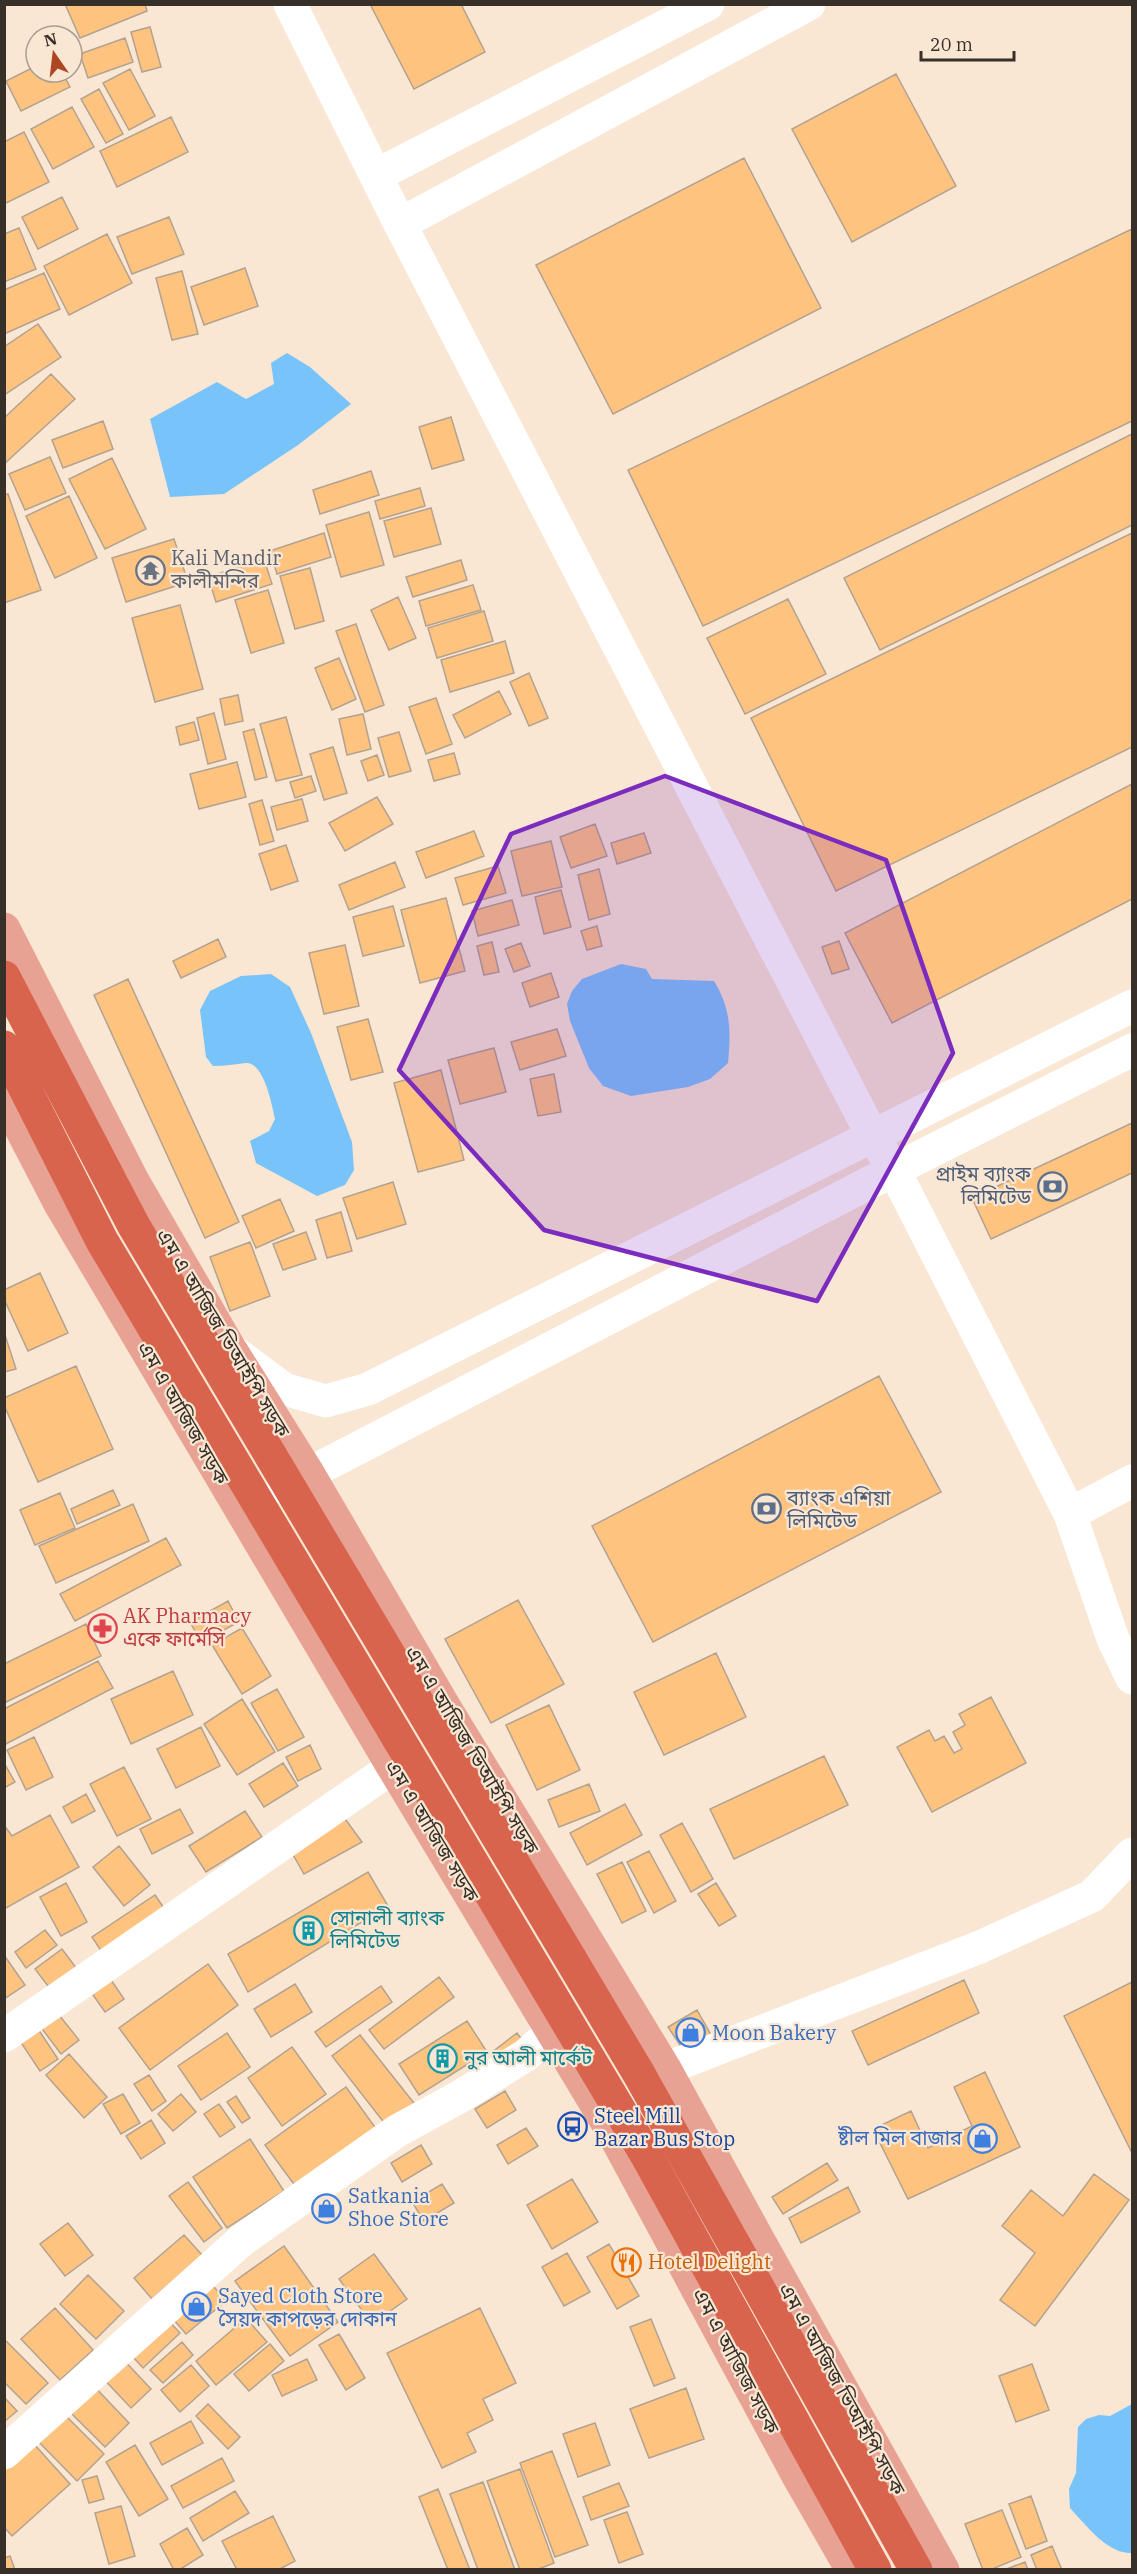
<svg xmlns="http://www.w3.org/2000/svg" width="1137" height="2574" viewBox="0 0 1137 2574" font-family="'IBM Plex Serif','Noto Sans Bengali',serif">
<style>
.water{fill:#79c3fb}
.building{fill:#ffc380;stroke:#b3a28f;stroke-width:1.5}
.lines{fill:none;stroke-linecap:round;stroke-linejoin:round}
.minor{stroke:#fff;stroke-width:33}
.major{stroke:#e8a294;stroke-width:33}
.highway{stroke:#d9644d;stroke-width:33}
.marked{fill:#7b2cbf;fill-opacity:0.2;stroke:#7b2cbf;stroke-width:4.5;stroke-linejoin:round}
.labels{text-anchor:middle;stroke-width:4.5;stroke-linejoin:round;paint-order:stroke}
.worship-label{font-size:20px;fill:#5b616d;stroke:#f9e6d3;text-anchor:start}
.service-label{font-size:20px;fill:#4e5e75;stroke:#f9e6d3;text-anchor:end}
.street-label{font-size:20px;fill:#373028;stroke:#f9e6d3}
.health-label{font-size:20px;fill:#be3a42;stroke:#f9e6d3;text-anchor:start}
.culture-label{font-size:20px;fill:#0d838f;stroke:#f9e6d3;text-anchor:start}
.shop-label{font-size:20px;fill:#366cbe;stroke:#f9e6d3;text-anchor:start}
.transit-label{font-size:20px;fill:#164399;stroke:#f9e6d3;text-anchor:start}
.food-label{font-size:20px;fill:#c56008;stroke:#f9e6d3;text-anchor:start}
</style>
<rect width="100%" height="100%" fill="#f9e6d3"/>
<path class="water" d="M287,353l23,14 41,37 -53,41 -74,49 -54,3 -20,-78 67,-37 29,17 28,-15 -3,-21z
M621,964l25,5 6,10 62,2c17,28 17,50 14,82l-18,16 -22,8 -57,9 -28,-10 -14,-18 -19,-47 -3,-17 5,-13 10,-12z
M271,974l19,13 21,46 41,109 2,28 -9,15 -28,11 -61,-33 -6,-22 19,-10 6,-12c-3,-14 -11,-57 -29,-56 -11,1 -22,3 -33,3l-7,-9 -6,-47 10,-19 31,-15z
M1132,2404v149c-25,1 -46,-28 -62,-45l-1,-19 7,-16 2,-46 8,-8 13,-4 11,1z"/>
<path class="building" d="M65,4h80l2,7 -67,27z
M370,4h91l24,48 -71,37z
M150,27l11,40 -19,5 -11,-40z
M125,38l8,24 -45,16 -8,-24z
M36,66v6h26l8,15 -49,24 -15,-30z
M130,69l25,47 -26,14 -26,-47z
M896,74l60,112 -104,56 -60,-113z
M99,89l24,45 -17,9 -25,-44z
M72,107l22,40 -41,22 -22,-40z
M171,117l17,35 -71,35 -17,-36z
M24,132l25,50 -45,22v-62z
M744,158l77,150 -208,106 -77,-149z
M62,197l16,32 -40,20 -16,-32z
M169,217l15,37 -52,20 -15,-37z
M19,228l17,41 -32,13v-48z
M1132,229v192l-429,205 -75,-156z
M107,234l25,49 -63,32 -25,-49z
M245,268l13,38 -54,19 -13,-38z
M182,271l16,63 -26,6 -16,-62z
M44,273l16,36 -56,25v-44z
M38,324l23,33 -57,38v-48z
M51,374l24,25 -71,65v-46z
M451,417l13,43 -32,9 -13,-42z
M103,421l10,28 -50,19 -11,-28z
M1132,434v91l-252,125 -36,-72z
M50,457l16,36 -41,17 -16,-36z
M112,458l34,71 -41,20 -36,-70z
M371,471l8,24 -59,19 -7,-24z
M420,488l5,18 -45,13 -5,-18z
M8,494l33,96 -37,13v-108z
M69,496l28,62 -42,20 -29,-62z
M431,508l10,36 -47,13 -10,-36z
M369,512l15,53 -43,12 -15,-52z
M324,533l7,24 -54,17 -7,-23z
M1132,533v214l-296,144 -85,-173z
M174,539l14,43 -62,20 -14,-44z
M264,559l8,25 -56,18 -8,-25z
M461,560l6,20 -54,17 -7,-20z
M310,568l14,53 -29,8 -15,-53z
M473,585l8,25 -55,16 -7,-25z
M268,590l16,53 -33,10 -16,-53z
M398,597l18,41 -27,12 -18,-40z
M788,599l38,75 -81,40 -38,-76z
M180,605l23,84 -48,13 -23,-84z
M484,611l9,30 -56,17 -9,-30z
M356,624l28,81 -19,7 -29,-81z
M505,641l9,32 -64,19 -9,-32z
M339,658l17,41 -24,11 -17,-42z
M529,673l19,45 -19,8 -19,-44z
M499,691l12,23 -46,24 -12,-23z
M238,695l5,26 -18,4 -5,-26z
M436,698l16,46 -26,10 -17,-47z
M214,713l12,46 -18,5 -11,-46z
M363,714l8,35 -24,6 -8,-36z
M286,717l16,58 -26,6 -16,-57z
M194,722l5,18 -19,5 -4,-18z
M254,729l13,48 -12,3 -12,-48z
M399,732l12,39 -22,6 -11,-39z
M333,747l14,46 -23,7 -14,-46z
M454,753l6,21 -26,7 -6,-21z
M377,755l7,20 -16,6 -7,-20z
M237,762l9,35 -47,12 -9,-35z
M311,776l5,15 -21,7 -5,-16z
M1132,784v115l-240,124 -47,-90z
M377,797l16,27 -48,27 -16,-28z
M302,799l6,22 -31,9 -6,-23z
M262,800l12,41 -14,4 -11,-41z
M595,824l12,32 -36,12 -11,-31z
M474,831l10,25 -58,22 -10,-26z
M644,833l7,20 -34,11 -6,-21z
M551,841l11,46 -40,9 -11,-45z
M286,845l12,36 -27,9 -12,-36z
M395,862l10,25 -56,23 -10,-25z
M498,866l8,27 -43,12 -8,-27z
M599,869l11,45 -21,6 -11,-45z
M561,890l10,37 -27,7 -9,-37z
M446,898l19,73 -45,12 -19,-73z
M512,900l7,25 -41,11 -6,-25z
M393,906l11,40 -41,10 -10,-39z
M597,926l5,20 -15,4 -6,-19z
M218,939l8,18 -45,21 -8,-17z
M839,941l10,28 -17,5 -10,-27z
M492,942l7,30 -15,3 -7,-29z
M521,943l9,23 -16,6 -9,-23z
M345,945l14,61 -35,8 -15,-61z
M551,973l8,24 -29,10 -8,-24z
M128,979l111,243 -34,16 -111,-243z
M368,1019l15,53 -32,8 -14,-53z
M557,1029l9,27 -46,14 -9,-28z
M494,1048l12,44 -46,12 -12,-44z
M441,1070l23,90 -46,12 -24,-89z
M554,1074l7,38 -23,4 -8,-37z
M1132,1123v50l-141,66 -19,-41z
M393,1182l13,42 -49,15 -14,-41z
M280,1199l14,32 -38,17 -14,-32z
M341,1212l11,39 -25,7 -11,-38z
M306,1232l10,27 -33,11 -10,-26z
M250,1242l20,54 -40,15 -20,-54z
M40,1273l28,60 -40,18 -24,-52v-9z
M4,1332l12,37 -12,3z
M76,1366l37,83 -75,33 -34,-77v-7z
M879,1376l62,116 -288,150 -61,-116z
M113,1490l7,15 -43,19 -6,-15z
M60,1493l15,35 -40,17 -15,-35z
M133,1504l16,37 -93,42 -17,-37z
M166,1538l15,27 -106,56 -15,-27z
M518,1600l46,84 -73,39 -46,-84z
M228,1601l11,21 -38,20 -11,-20z
M86,1624l15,32 -97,47v-39z
M242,1628l29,48 -29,18 -30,-49z
M716,1653l30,64 -82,38 -30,-63z
M98,1661l15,27 -109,57v-36z
M173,1671l20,44 -62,29 -20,-45z
M277,1689l27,48 -26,14 -27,-48z
M991,1697l35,66 -94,49 -35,-65 32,-17 6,11 9,-5 10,17 8,-4 -9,-17 12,-7 -6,-11z
M242,1699l33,53 -38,23 -33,-51z
M549,1705l31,65 -43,20 -31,-65z
M201,1727l19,39 -44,22 -19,-39z
M34,1737l19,40 -27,13 -19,-40z
M310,1745l11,24 -23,12 -12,-24z
M824,1756l24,49 -114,54 -24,-50z
M4,1763l11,19 -11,6z
M283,1763l15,23 -34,21 -15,-23z
M124,1767l27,52 -34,17 -27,-52z
M589,1784l11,27 -41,16 -11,-27z
M86,1794l9,17 -23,12 -9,-16z
M625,1804l17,31 -55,30 -17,-32z
M180,1809l13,24 -41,21 -12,-25z
M245,1811l17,26 -56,35 -17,-26z
M340,1812l22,30 -58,32 -16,-28z
M50,1815l29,52 -73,41 -2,-4v-79l8,11z
M682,1823l31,56 -22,13 -31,-57z
M119,1846l31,39 -26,21 -31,-39z
M649,1851l27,50 -22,12 -27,-51z
M622,1862l24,49 -24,12 -25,-49z
M368,1872l20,34 -140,86 -20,-38z
M66,1883l21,39 -26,14 -21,-39z
M716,1883l20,33 -17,10 -21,-32z
M155,1895l13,19 -63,43 -13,-20z
M45,1930l12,15 -31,23 -11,-16z
M62,1949l18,24 -26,21 -19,-25z
M4,1955l21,30 -21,14z
M208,1964l30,41 -88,65 -31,-42z
M105,1971l19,28 -19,13 -19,-27z
M439,1977l15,20 -70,52 -15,-19z
M964,1980l15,33 -111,52 -16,-34z
M1132,1982v171l-68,-137z
M295,1984l17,28 -41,25 -17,-28z
M381,1986l11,16 -66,45 -11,-15z
M51,2005l28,35 -18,14 -27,-36z
M697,2010l17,30 -28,14 -18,-27z
M32,2020l26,39 -18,12 -26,-39z
M467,2021l20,31 -68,43 -20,-31z
M227,2033l23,34 -49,33 -23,-34z
M517,2033l11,15 -26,20 -11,-15z
M360,2035l57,72 -28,22 -57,-73z
M292,2047l34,47 -44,32 -34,-48z
M69,2054l38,43 -23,21 -38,-43z
M985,2072l35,75 -112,52 -35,-70 38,-18 17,37 44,-22 -18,-39z
M149,2075l17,26 -14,10 -18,-27z
M346,2087l31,43 -81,57 -31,-42z
M505,2091l11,19 -29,18 -12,-19z
M123,2094l17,29 -19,11 -18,-30z
M181,2094l15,18 -23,19 -15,-17z
M236,2096l14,22 -8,5 -15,-21z
M219,2104l16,23 -15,10 -16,-23z
M151,2120l14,23 -24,16 -15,-23z
M526,2128l12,18 -30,18 -11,-19z
M250,2139l34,52 -57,37 -34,-51z
M421,2145l11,19 -30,18 -11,-19z
M827,2163l11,17 -55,34 -11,-17z
M1094,2174l35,26 -94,126 -35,-26 35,-47 -33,-27 29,-36 32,26z
M572,2179l26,43 -46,27 -25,-44z
M188,2182l34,46 -18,14 -35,-46z
M442,2184l12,19 -30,18 -12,-19z
M848,2187l12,25 -59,31 -12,-25z
M68,2223l25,32 -28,21 -25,-32z
M184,2235l18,20 -50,44 -18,-21z
M609,2244l30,52 -22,13 -30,-52z
M284,2246l54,76 -48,34 -55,-75z
M567,2253l23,39 -26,14 -22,-39z
M374,2254l33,45 -35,25 -33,-45z
M88,2275l36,36 -28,28 -36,-35z
M208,2280l18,21 -40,33 -18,-21z
M55,2308l38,42 -33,30 -39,-41z
M480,2308l36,75 -33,16 10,21 -26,13 9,19 -34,16 -55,-115z
M163,2315l17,18 -37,35 -17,-19z
M246,2318l21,24 -51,43 -20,-24z
M651,2319l24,59 -21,8 -24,-59z
M339,2334l26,44 -19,12 -27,-45z
M4,2339l44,44 -22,21 -22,-22z
M182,2342l11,13 -30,28 -13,-13z
M270,2344l14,17 -35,30 -15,-17z
M119,2355l32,34 -20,19 -32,-34z
M307,2359l10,21 -35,16 -10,-21z
M1032,2364l17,46 -33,12 -17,-46z
M191,2365l18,21 -29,26 -19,-22z
M89,2381l40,42 -24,24 -41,-41z
M686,2388l18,51 -55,19 -19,-49z
M4,2397l13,14 -13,11z
M208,2404l32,33 -12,12 -32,-33z
M60,2410l44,44 -27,27 -44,-45z
M191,2421l12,22 -41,22 -12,-22z
M595,2423l15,42 -32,12 -15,-43z
M33,2443l37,41 -58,52 -8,-9v-58z
M135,2445l33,54 -29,17 -33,-54z
M552,2451l36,94 -33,12 -35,-94z
M222,2458l12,23 -51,27 -12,-22z
M520,2469l34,94 -18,7h-16l-33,-89z
M97,2476l7,23 -15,4 -7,-23z
M483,2482l32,88h-37l-28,-76z
M619,2483l10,23 -38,14 -8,-23z
M438,2489l32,81h-22l-29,-73z
M235,2491l14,22 -46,28 -13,-23z
M1031,2496l16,45 -21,8 -17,-45z
M121,2506l14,50 -26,8 -14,-51z
M1002,2510l19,47 -31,13h-7l-18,-46z
M627,2512l16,42 -24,9 -15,-43z
M273,2516l22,45 -17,9h-41l-15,-29z
M187,2528l16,27 -24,15h-5l-14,-26z
M1052,2546l10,24h-25l-6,-15z
M10,2556l5,14h-11v-12z
M1025,2562l3,8h-24z"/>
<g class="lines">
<path class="minor" d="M290,4l110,220 473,913 21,33 176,344 43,125 19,39
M377,175l331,-171
M400,224l409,-220
M230,1349l54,40 42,12 42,-12 764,-383
M283,1487l611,-317 238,-120
M1070,1514l62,-33
M4,2036l389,-269
M665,2069l315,-122 112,-51 40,-42
M4,2453l238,-213 155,-109 64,-35 65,-41 27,-24"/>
<path class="major" d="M4,929l129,252 96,166 79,126 136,233 221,363 94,172 184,329
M4,1096l55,106 334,565 218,362 186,345 55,96"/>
<path class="highway" d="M4,977l130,249 505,848 277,496
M4,1047l98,194 545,915 228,414"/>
</g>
<path class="marked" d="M665,776l221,84 67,193 -136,248 -273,-71 -145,-160 112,-236z"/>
<defs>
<symbol id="temple-ring" viewBox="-11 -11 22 22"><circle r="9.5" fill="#f9e6d3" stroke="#6b7280" stroke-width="1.5"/><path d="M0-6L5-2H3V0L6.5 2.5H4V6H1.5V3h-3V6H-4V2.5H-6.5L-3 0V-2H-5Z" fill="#6b7280"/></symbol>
<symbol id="bank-ring" viewBox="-11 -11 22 22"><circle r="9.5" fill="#f9e6d3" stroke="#5c6f8a" stroke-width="1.5"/><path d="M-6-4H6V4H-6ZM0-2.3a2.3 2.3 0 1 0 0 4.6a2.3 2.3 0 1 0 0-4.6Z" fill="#5c6f8a"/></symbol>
<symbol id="pharmacy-ring" viewBox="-11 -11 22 22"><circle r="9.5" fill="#f9e6d3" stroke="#e0444e" stroke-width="1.5"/><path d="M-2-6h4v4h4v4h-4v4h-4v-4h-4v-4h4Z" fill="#e0444e"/></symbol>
<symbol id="building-ring" viewBox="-11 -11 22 22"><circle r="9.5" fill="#f9e6d3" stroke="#0f9aa8" stroke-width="1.5"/><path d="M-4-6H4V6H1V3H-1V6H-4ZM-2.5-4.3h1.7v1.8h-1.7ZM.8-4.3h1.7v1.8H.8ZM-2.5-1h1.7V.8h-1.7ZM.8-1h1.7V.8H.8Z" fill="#0f9aa8"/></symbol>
<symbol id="shop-ring" viewBox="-11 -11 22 22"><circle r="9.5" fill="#f9e6d3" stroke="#3f7fe0" stroke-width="1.5"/><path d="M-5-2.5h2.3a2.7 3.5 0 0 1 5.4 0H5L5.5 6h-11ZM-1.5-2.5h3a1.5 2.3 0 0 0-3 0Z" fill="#3f7fe0"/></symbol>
<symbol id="bus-ring" viewBox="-11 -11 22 22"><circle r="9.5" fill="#f9e6d3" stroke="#1a4fb4" stroke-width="1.5"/><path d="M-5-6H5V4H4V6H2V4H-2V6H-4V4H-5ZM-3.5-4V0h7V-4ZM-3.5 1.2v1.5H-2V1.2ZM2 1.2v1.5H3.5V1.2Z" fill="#1a4fb4"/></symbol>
<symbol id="restaurant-ring" viewBox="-11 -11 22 22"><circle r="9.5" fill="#f9e6d3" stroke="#e8710a" stroke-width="1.5"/><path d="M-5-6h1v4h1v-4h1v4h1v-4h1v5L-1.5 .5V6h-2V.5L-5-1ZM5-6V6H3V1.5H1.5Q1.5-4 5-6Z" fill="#e8710a"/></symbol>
</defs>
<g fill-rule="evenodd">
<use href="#temple-ring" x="134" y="554" width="33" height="33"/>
<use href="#bank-ring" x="1036" y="1170" width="33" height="33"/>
<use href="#bank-ring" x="750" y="1492" width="33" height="33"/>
<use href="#pharmacy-ring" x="86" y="1612" width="33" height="33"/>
<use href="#building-ring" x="292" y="1914" width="33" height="33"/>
<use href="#shop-ring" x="674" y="2016" width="33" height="33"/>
<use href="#building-ring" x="426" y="2042" width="33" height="33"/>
<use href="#bus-ring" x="556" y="2110" width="33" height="33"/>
<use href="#shop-ring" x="966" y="2122" width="33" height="33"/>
<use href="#shop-ring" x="310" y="2192" width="33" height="33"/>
<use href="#restaurant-ring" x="610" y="2246" width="33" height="33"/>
<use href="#shop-ring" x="180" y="2290" width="33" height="33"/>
</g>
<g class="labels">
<g class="worship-label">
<text x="171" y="565">Kali Mandir<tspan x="171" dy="23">কালীমন্দির</tspan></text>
</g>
<g class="service-label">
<text x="1031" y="1181">প্রাইম ব্যাংক<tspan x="1031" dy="23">লিমিটেড</tspan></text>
<text x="787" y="1505" text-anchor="start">ব্যাংক এশিয়া<tspan x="787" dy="23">লিমিটেড</tspan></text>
</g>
<g class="street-label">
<text transform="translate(223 1333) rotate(59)" y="7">এম এ আজিজ ভিআইপি সড়ক</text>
<text transform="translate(183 1413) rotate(60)" y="7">এম এ আজিজ সড়ক</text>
<text transform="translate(472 1750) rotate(59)" y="7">এম এ আজিজ ভিআইপি সড়ক</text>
<text transform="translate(432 1831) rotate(59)" y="7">এম এ আজিজ সড়ক</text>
<text transform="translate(736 2361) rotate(62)" y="7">এম এ আজিজ সড়ক</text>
<text transform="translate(842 2389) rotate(61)" y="7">এম এ আজিজ ভিআইপি সড়ক</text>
</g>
<g class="health-label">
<text x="123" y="1623">AK Pharmacy<tspan x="123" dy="23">একে ফার্মেসি</tspan></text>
</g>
<g class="culture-label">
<text x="330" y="1925">সোনালী ব্যাংক<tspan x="330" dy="23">লিমিটেড</tspan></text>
<text x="464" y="2065">নুর আলী মার্কেট</text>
</g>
<g class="shop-label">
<text x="712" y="2040">Moon Bakery</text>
<text x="962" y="2145" text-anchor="end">ষ্টীল মিল বাজার</text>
<text x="348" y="2203">Satkania<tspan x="348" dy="23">Shoe Store</tspan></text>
<text x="218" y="2303">Sayed Cloth Store<tspan x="218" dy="23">সৈয়দ কাপড়ের দোকান</tspan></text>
</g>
<g class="transit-label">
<text x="594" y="2123">Steel Mill<tspan x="594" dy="23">Bazar Bus Stop</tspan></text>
</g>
<g class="food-label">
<text x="648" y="2269">Hotel Delight</text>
</g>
</g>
<rect width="1137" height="2574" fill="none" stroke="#373028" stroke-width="12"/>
<g transform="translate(54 54) rotate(346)"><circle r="28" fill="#f9e6d3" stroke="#ab9d8f" stroke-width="1.5"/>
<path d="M0-4.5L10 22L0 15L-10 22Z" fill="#ae4626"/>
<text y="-9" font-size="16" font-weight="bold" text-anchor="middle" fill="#373028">N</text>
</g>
<path d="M921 51v9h93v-9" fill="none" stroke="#373028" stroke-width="3"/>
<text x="930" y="51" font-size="18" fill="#373028" stroke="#f9e6d3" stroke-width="4.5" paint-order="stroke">20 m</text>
</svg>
